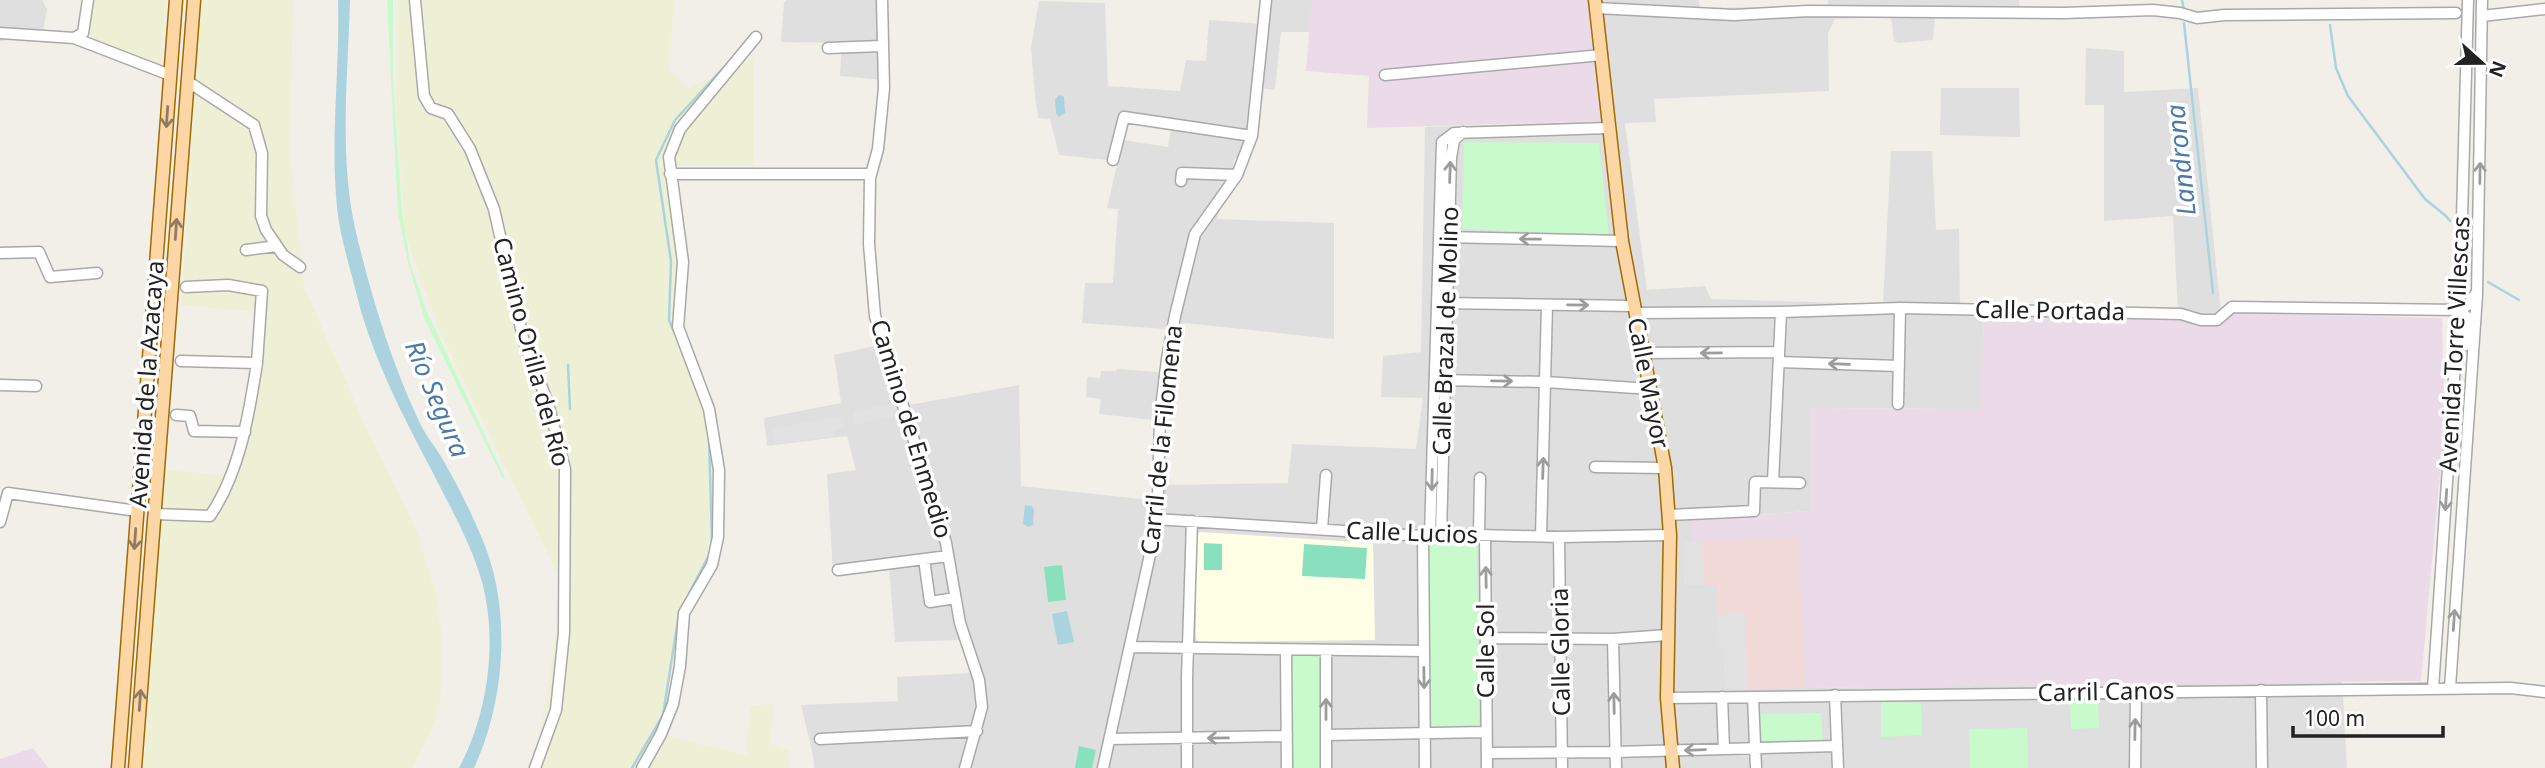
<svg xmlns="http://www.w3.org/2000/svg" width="2545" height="768" viewBox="0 0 2545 768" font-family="'Noto Sans',sans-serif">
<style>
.residential{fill:#e0dfdf}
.commercial{fill:#f2dad9}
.industrial{fill:#ebdbe8}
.education{fill:#ffffe5}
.farmland{fill:#eef0d5}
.park{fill:#c8facc}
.pitch{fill:#88e0be}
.parking{fill:#e2e2e2}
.water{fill:#aad3df}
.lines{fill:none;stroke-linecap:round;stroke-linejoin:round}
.stream{stroke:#aad3df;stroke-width:2.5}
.minor-casing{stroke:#a9a9a9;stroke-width:13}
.major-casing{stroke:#a06b00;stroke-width:15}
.minor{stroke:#fff;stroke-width:10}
.major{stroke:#fcd6a4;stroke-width:12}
.oneway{stroke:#8f7c63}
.oneway2{stroke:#9c9c9c}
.labels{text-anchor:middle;stroke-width:7;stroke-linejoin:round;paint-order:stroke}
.street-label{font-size:24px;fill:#222;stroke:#fff}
.water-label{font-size:26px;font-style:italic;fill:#4a7aab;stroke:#fff}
</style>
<rect width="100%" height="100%" fill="#f2efe9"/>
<path class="residential" d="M0,0h42l5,9 -5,28 -42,4z
M787,0h95l1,80 -43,-4 2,-33 -61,-1 3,-39z
M1270,0h42l1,10 -3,22h-29l-6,58 -16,-2z
M1595,0h104l1,8 128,-2v-6h191l2,17h-86l-2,23 -35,3 -4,-3 -3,-23 -56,2 -7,14 1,58 -175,8 2,23 -31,1 22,167 58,-4 6,13 172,5 8,-153h41l4,79 23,-1 1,77 24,1 -2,102 -172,-1v103l-117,7 106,19 8,151 535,-7 5,87h-1533l-1,-13 -12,-50 97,-4 -1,-24 74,-4 -11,-33 -65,2 -6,-75 -56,5 -6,-98 29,-4 -9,-34 -80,10 -3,-28 77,-15 -7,-48 54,-12 21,62 110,-20 2,101 138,15 2,-16 127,-2 4,-39 124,5 7,-51 -42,-1 2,-41 38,-4 4,-225 182,-6z
M1039,1l66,2 3,83 72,5 6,-31 20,1 3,-41 53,4 -14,98 1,13 -5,25 -10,-2 -2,17 -15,44 117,4v116l-149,-16 -20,6 -83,-6 3,-40h28l5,-74 -11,-1 16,-68 45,7 4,-23 -48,-7 -15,43 -50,-5 -9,-36 -12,-1 -3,-22 -4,-48z
M2086,48l38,3v41l74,-4 23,225 -43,1 -5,-98 -69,5v-116h-19z
M1941,88h78l1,49 -80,-2z
M1117,369l42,3 -6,48 -54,-6 2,-15 -15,-2 1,-20 13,1 1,-7h15z"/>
<path class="commercial" d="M1799,537l7,151 -81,1 -2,-42 -4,-1 -2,-61h-33l-1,-42z"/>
<path class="industrial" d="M1312,0h283l12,121 -240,7 2,-52 -63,-5z
M1984,307l458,11 3,102 -24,261 -615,7 -8,-150 -105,4 -1,-24 118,-7 -1,-103 172,1z
M33,748l15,20h-48v-9z"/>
<path class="education" d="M1200,532l173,11 2,97 -176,2 -3,-3v-103z"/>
<path class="farmland" d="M94,0h72l-5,65 -73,-29z
M201,0h92l-3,152 14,135 64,144 49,100 19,64 5,34 1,44 -2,29 -10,32 -18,34h-269l22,-298 62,5 20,-51 7,-112 -73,-7z
M398,0h276l-5,70 19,19 65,-33v109l-77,1 7,96 -5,65 21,62 20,81 -1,67 -12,39 -22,37 -4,53 -18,69 84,20 4,-49 24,-3 -4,40 20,8 -1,17h-255l30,-180 -126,-260 -33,-94 -9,-133z"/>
<path class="park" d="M387,0h6v79l9,133 8,51 17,49 78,166 -2,1 -78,-159 -16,-53 -11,-54z
M1464,142l135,1 10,92 -147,-6z
M1477,541l2,189 -49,1 -1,-188z
M1291,654l28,1 2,113h-29z
M2070,700h28l1,28 -28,1z
M1881,702l40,1 1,32 -41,2z
M1821,713l2,28h-64l-1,-27z
M2027,728l1,40h-58l-1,-39z"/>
<path class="pitch" d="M1204,543l18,1v26h-18z
M1304,544l63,4 -2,31 -63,-3z
M1062,565l4,35 -18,2 -4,-35z
M1079,746l17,4 -4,18h-17z"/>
<path class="parking" d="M899,401l5,14 -50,10 -1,-12z
M841,416l3,12 -10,2 1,6 -61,8 -3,-15z
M1702,541l2,44h-20l-1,-42z
M1745,613l2,76h-22l-2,-42 -4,-1 -2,-31z"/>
<path class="water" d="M338,0h12c-2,75 -11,154 5,228 15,64 35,131 63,191 6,15 17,27 25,41 14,24 27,50 38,76 31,69 25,164 -7,232h-15c29,-54 39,-127 23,-186 -11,-39 -32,-75 -50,-111 -28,-53 -59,-113 -74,-171 -7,-30 -18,-62 -21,-93 -7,-69 3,-138 1,-207z
M1059,95l5,2 1,16 -6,4 -3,-4 -1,-13z
M1025,505l7,1 2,4 -1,15 -5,2 -5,-3z
M1067,611l7,31 -16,3 -6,-31z"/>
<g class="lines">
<path class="stream" d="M2182,0l2,10
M2184,23l29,270
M2330,25l6,43 12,28 77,103 21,17 4,5
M2488,282l31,18
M675,334l-6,-14 2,-59 -15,-101 19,-40 50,-54
M568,365l2,44
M709,439l3,102
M685,601l23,-44
M632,768l31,-53 16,-102"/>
<defs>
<path id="minor" d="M415,0l9,96 7,12 17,6 22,35 24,60 30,133 24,61 17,66 -1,164 -8,77 -21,58
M882,0l2,88 -6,61 -8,29 -1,66 6,72 71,227 14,80 19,57 3,27 -17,61
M1596,8l138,7 74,-4 255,2 90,-3 27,3 17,5 27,-3 232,-2
M2482,16l63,-7
M0,33l74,5 96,37
M74,38l9,-5 5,-33
M828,48l54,-2
M1385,75l217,-20
M187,81l67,44 8,28 -1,63 5,14 17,25 17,12
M1113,160l11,-43 128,19
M670,174h201
M1181,181l1,-8 55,2
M1443,237l179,4
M246,250l31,-4
M0,253l39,-1 11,25 47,-4
M186,287l42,-2 34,6 -5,72
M1442,303l191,3
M2459,310l8,7 -1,28
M1635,313l146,-1 119,-4 281,6 20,6h16l15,-13 227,3 9,-5 9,-13
M1642,353l137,-1
M1779,362l120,4
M1440,380l105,2 106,7
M0,385l36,1
M1898,404l2,-96
M176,415l14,1 4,15 51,1
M1595,467l70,1
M1773,482l8,-170
M155,514l55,2c30,-44 39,-102 47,-153l-76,-2
M1669,515l85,-4 1,-29 45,1
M1155,519l268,17 18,-2 118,3 111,-2
M0,522l8,-29 129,18
M1322,529l4,-54
M1441,534l10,-376 3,-18 9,-8
M1430,535l12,-393 12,-9 154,-5
M1479,535l1,-57
M1485,535l2,233
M1423,536l2,232
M1541,536l6,-231
M1559,537l3,231
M924,559l6,43 25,-4
M838,570l110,-14
M1487,638l126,1 54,-4
M1613,639l3,129
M1131,647l293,4
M1286,650l1,118
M1326,650v118
M2450,688l27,-393 5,-295
M2433,689l27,-399 8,-290
M2261,690l1,78
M1835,695l3,73
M1722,697l2,52
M1753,697l3,71
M1667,698l844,-10 34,4
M1326,735l160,-3
M820,739l157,-8
M1110,739l177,-3
M1487,753l128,-1 222,-6
M642,768l19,-34 12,-30 7,-38 4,-53 28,-48 6,-28 1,-67 -10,-61 -31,-82 5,-65 -14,-105 11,-28 76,-92
M1103,768l48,-218 7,-54 2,-80 7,-57 8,-43 20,-82 42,-59 15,-39 14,-136
M1187,768v-90l5,-157
M2135,768l1,-77"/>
<path id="major" d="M1595,0l27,241 43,227 5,67 -3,163 6,70
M118,768l58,-768
M135,768l59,-768"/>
</defs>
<use href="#minor" class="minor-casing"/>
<use href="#major" class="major-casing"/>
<use href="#minor" class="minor"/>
<use href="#major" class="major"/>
</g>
<defs><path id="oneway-shaft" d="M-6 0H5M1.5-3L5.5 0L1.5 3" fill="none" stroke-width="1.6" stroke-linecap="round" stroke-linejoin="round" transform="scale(1.75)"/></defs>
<g class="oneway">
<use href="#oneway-shaft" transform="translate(167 117) rotate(94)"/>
<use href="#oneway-shaft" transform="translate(176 229) rotate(-86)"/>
<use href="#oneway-shaft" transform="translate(135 539) rotate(94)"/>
<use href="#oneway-shaft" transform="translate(140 700) rotate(-86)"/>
</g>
<g class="oneway2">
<use href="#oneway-shaft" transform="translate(1450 172) rotate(-88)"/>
<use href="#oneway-shaft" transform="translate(2480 173) rotate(-89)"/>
<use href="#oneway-shaft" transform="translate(1530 239) rotate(-179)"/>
<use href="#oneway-shaft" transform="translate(1578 305) rotate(1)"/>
<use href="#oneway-shaft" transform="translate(1711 353) rotate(179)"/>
<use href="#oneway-shaft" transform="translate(1839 364) rotate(-178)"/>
<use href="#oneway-shaft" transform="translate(1502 381) rotate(1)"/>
<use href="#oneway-shaft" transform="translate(1543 468) rotate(-88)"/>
<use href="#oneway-shaft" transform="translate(1432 480) rotate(91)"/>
<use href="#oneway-shaft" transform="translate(2446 500) rotate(94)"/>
<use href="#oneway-shaft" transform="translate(1486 577) rotate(-91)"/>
<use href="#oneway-shaft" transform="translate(2454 620) rotate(-86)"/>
<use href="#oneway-shaft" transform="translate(1424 678) rotate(89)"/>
<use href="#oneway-shaft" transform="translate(1614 703) rotate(-91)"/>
<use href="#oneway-shaft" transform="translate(1326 709) rotate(-90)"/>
<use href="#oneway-shaft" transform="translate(2135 729) rotate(-89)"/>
<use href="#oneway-shaft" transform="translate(1218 738) rotate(179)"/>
<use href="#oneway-shaft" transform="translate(1695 750) rotate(178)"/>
</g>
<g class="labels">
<g class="street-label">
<text transform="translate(2050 311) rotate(1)" y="8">Calle Portada</text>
<text transform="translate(1446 331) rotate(-88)" y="8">Calle Brazal de Molino</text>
<text transform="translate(2455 344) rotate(-87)" y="8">Avenida Torre Villescas</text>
<text transform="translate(531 352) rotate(75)" y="8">Camino Orilla del Río</text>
<text transform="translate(1648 383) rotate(79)" y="8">Calle Mayor</text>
<text transform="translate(147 384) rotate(-86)" y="8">Avenida de la Azacaya</text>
<text transform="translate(911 429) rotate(73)" y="8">Camino de Enmedio</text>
<text transform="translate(1162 440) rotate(-84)" y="8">Carril de la Filomena</text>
<text transform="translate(1412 533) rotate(2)" y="8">Calle Lucios</text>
<text transform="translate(1486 651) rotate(-90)" y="8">Calle Sol</text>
<text transform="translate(1561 652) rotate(-91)" y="8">Calle Gloria</text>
<text transform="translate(2106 692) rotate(-1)" y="8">Carril Canos</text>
</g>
<g class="water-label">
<text transform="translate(2181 160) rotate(-96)" y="9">Landrona</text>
<text transform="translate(437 399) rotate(67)" y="9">Río Segura</text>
</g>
</g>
<g transform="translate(2482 63) rotate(111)" stroke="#ffffff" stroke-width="5" paint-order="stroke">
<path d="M0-5L12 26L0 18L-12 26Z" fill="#222222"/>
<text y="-10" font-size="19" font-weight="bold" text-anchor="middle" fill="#222222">N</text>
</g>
<path d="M2293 726v10h150v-10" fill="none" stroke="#222222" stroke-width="3.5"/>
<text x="2304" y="726" font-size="21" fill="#222222" stroke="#ffffff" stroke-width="5" paint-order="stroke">100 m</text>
</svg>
